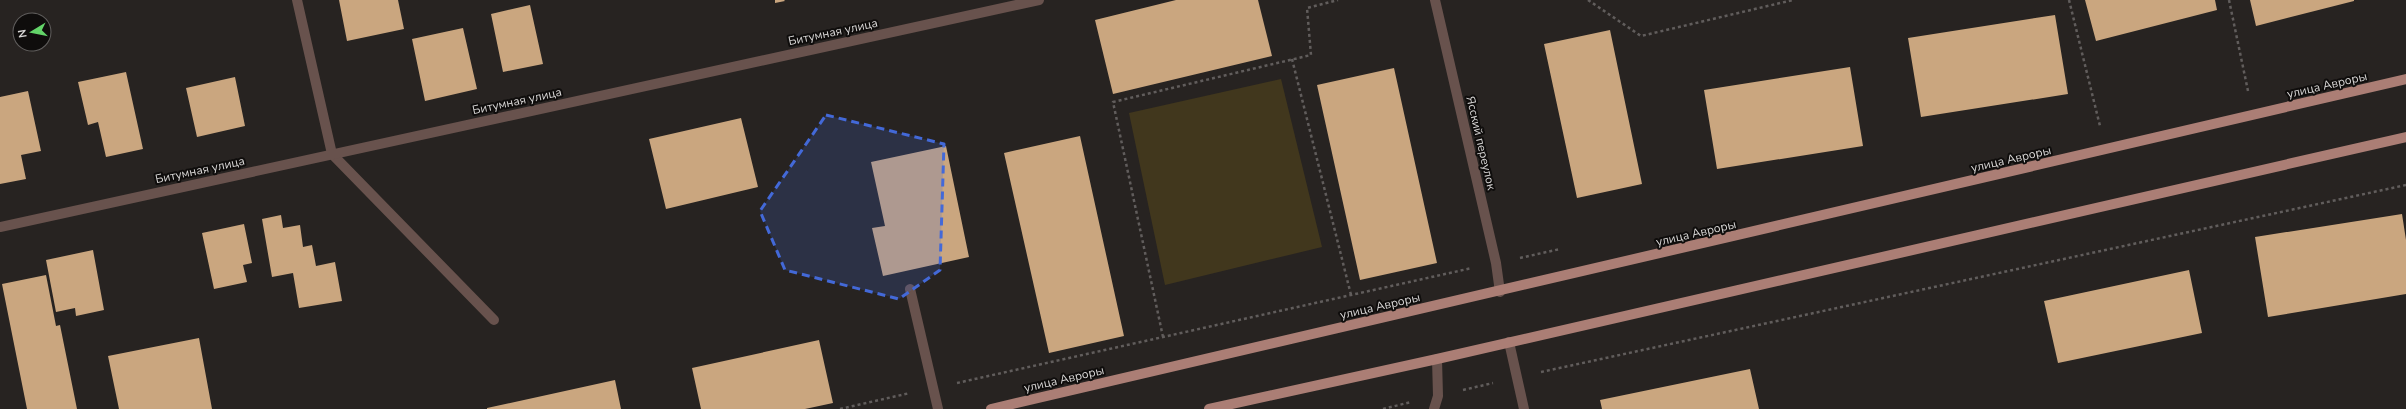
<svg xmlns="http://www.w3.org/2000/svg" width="2406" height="409" viewBox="0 0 2406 409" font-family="'Nunito Sans',sans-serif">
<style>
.green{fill:#41371d}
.building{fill:#caa67f}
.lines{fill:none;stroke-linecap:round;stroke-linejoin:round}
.path{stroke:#615d5c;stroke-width:2.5;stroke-dasharray:3 3;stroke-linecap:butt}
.lane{stroke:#68524d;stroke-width:10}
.street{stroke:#68524d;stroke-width:10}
.primary{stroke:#ab7e75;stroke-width:10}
.marked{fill:#4369d8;fill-opacity:0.2;stroke:#4369d8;stroke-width:3;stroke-dasharray:8 5;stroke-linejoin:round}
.labels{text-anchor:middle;stroke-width:4;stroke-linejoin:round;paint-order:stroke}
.street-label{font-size:12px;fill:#d9d7d6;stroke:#0f0d0c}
</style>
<rect width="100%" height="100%" fill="#272321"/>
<path class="green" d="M1281,79l41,168 -157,38 -36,-172z"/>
<path class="building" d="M339,0h59l6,29 -57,12z
M775,0h9l1,1 -10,2z
M1176,0h82l14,56 -159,38 -18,-74z
M2085,0h130l2,10 -121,31z
M2250,0h104v1l-98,25z
M530,5l13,59 -40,8 -12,-58z
M2055,15l13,79 -147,23 -13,-79z
M463,28l14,61 -52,12 -13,-62z
M1610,30l32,154 -65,14 -33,-154z
M1850,67l13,79 -146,23 -13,-79z
M1394,68l43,195 -77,17 -43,-195z
M126,72l17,77 -37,8 -8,-35 -10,3 -10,-43z
M235,77l10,49 -48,11 -11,-49z
M28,91l13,60 -20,4 5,24 -26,5v-87z
M741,118l17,69 -92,22 -17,-70z
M1080,136l44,200 -75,17 -45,-200z
M946,146l23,111 -86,19 -11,-48 13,-2 -14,-64z
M2402,214l4,26v54l-138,23 -13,-80z
M281,215l2,13 17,-3 3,22 9,-2 4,21 19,-4 7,39 -43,7 -6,-35 -21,4 -10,-58z
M244,224l8,39 -9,2 4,17 -33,7 -12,-56z
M93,250l11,60 -28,6 -1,-8 -19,4 -10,-52z
M2189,270l13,63 -144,30 -14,-62z
M46,275l10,51 4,-1 17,84h-50l-25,-125z
M199,338l13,71h-93l-11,-53z
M819,340l14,63 -28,6h-104l-9,-41z
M1750,369l9,40h-157l-2,-9z
M615,380l6,29h-134v-1z"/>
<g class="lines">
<path class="path" d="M1588,0l53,36 152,-36
M2069,0l31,126
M2229,0l19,91
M1292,59l59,236
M1520,258l40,-9
M1163,337l-50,-235 198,-47 -4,-47 31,-8
M1541,372l865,-187
M957,383l515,-115
M1463,390l30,-7
M840,409l70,-16
M1383,409l28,-7"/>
<path class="lane" d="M297,0l35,154 162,166
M910,289l28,120
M1434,409l4,-13 -1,-37"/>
<path class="street" d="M1435,0l61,263 4,29
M0,227l1039,-227
M1509,342l15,67"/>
<path class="primary" d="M991,409l1415,-330
M1209,409l228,-50 969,-222"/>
</g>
<path class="marked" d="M826,115l118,29 -4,126 -41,29 -114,-29 -25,-59z"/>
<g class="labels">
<g class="street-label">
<text transform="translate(833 32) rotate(-12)" y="4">Битумная улица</text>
<text transform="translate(2327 85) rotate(-13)" y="4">улица Авроры</text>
<text transform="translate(517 101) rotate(-12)" y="4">Битумная улица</text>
<text transform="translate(1481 143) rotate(77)" y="4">Ясский переулок</text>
<text transform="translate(2011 159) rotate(-13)" y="4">улица Авроры</text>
<text transform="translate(200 170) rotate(-12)" y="4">Битумная улица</text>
<text transform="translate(1696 233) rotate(-13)" y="4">улица Авроры</text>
<text transform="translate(1380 306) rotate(-13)" y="4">улица Авроры</text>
<text transform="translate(1064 379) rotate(-13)" y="4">улица Авроры</text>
</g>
</g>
<g transform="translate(32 32) rotate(260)"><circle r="19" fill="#0f0d0c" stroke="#605e5d"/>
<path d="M0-3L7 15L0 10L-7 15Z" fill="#63d469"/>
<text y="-6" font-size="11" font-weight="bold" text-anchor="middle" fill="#d9d7d6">N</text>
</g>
</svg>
